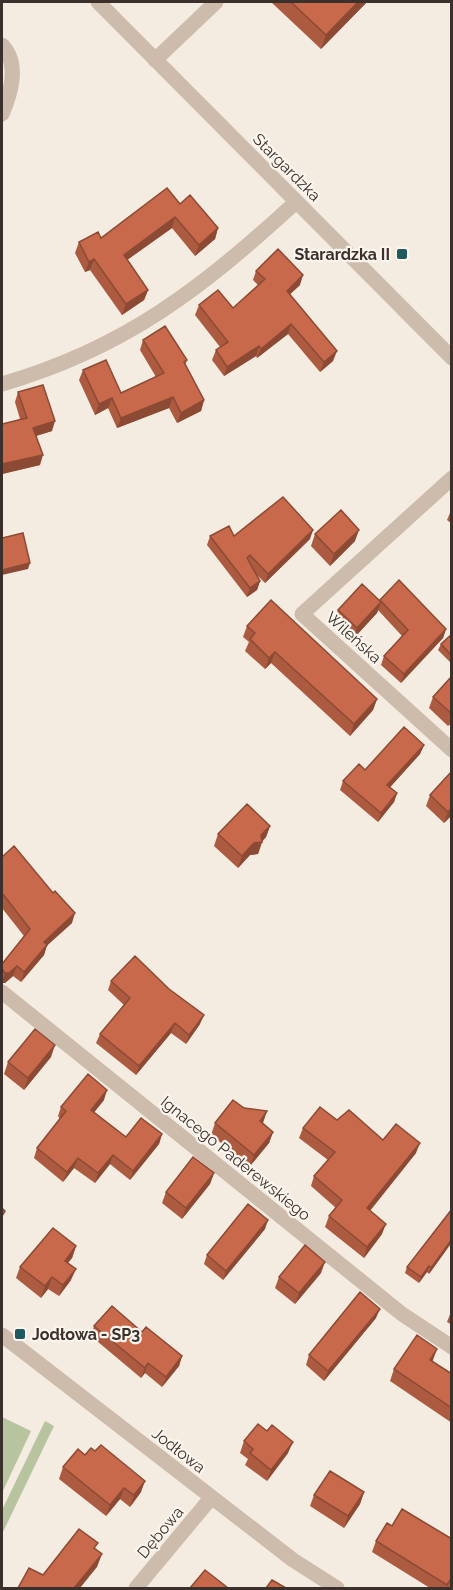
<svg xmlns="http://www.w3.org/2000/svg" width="453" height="1590" viewBox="0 0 453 1590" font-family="Raleway,sans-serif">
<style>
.green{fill:#b8c4a0}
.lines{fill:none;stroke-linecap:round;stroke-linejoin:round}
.minor{stroke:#cdbbac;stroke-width:15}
.wall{fill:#ac5a40}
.shaded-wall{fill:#8c4a34}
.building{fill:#c8694b;stroke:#8c4a34;stroke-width:1.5}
.poi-dot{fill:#1f5a5e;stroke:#fbf5ee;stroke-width:2}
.labels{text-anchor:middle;stroke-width:4.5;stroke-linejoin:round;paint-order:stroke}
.street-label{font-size:16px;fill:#3b302b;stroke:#fbf5ee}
.poi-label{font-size:16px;font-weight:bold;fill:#3b302b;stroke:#fbf5ee;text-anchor:end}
</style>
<rect width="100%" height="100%" fill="#f4ebe1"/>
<path class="green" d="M2,1417l29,14 -29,62z
M45,1421l9,5 -52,108v-24z"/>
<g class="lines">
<path class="minor" d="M98,2l354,356
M2,45c18,19 9,48 0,69
M155,60l61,-58
M2,384c124,-36 200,-96 294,-182
M452,478l-150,136 150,136
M2,992l400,322 50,33
M2,1335l291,225 44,28
M136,1588l75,-90"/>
</g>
<path class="wall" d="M271,2h96l-46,47z
M180,204l38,24 -3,11 -20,17 -23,-28 -45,32 21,30 -4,10 -22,15 -32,-45 -5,2 -10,-19 4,-11 22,-4z
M256,271l44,14 -10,9 43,67 -13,11 -32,-38 -31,24 -1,-2 -32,20 -12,-16 4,-10 4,-3 -25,-32 4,-10 34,3 25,-23 -5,-5z
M143,340l44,20 -2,5 19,35 -3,11 -24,12 -8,-15 -52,20 -9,-20 -13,7 -16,-35 4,-10 38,23 35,-16 -16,-27z
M18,392l34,39 -16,5 4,29 -38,9v-50l18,-5 -5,-17z
M452,508v16l-5,-4z
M315,534l40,7 -25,25 -19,-20z
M210,536h24l76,3 -45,44 -9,-9 4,7 -3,9 -10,7 -40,-52z
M380,600l66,29 -3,9 -42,45 -20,-18 3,-9 18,-20 -24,-26 -1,3 -24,26 -19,-18 4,-11z
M247,626l130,73 -4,11 -23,26 -79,-73 -6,6 -20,-18 4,-9 -6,-5z
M452,634v30l-14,-14 3,-6z
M452,676v47l-4,3 -19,-18 4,-11z
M424,745l-4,9 -30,33 7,6 -3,9 -16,20 -38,-32 3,-9 22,-11z
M452,771v44l-8,8 -18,-17 4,-11z
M270,826l-4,11 -4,5 -4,12 -8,1 -12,13 -24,-22 4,-12z
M2,857l70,66 -25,22 -3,10 -23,27 -8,-6 -8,7h-3v-19l22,-28 -22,-28z
M111,981l89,43 -14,20 -15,-11 -35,42 -40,-32 4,-9 24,-29 -16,-15z
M51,1057l-27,33 -20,-16 4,-12z
M104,1100l-10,12 32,25 36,-3 -3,10 -29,36 -20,-16 -15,19 -21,-15 -11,14 -29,-24 3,-10 23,-29 -2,-3 3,-9z
M337,1120l46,20 33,13 -46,58 12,23 -18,24 -39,-31 4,-11 7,-8 -25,-22 3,-10 14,-16 -29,-22 4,-10z
M215,1123h48l10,9 -4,11 -19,23 -39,-31z
M214,1173l-4,11 -28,35 -20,-16 4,-11z
M452,1209v33l-23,32 -2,-2 -8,11 -14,-10 2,-6z
M265,1229l-42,51 -19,-16 3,-9z
M76,1246l-4,12 -4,5 3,17 -12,16 -11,-7 -7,9 -25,-20 4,-11z
M321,1273l-26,31 -20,-16 4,-11z
M452,1309v16l-5,-3z
M376,1318l-52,63 -18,-16 3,-10z
M94,1326l48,6 40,24 -3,10 -17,21 -17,-14 -4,5 -50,-42z
M433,1360l-1,2 20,12v49l-62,-42 4,-12z
M244,1441l44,12 -21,28 -22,-16 3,-6 -8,-6z
M85,1455l56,37 -11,15 -10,-8 -14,17 -47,-37 4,-12z
M364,1492l-4,12 -16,24 -34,-22 4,-11z
M392,1526l60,13v49h-22l-58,-36 4,-11z"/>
<path class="shaded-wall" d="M358,2h9l-46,47 5,-14z
M175,217l-3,11 -52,37 4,-10z
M218,228l-3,11 -20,17 4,-11z
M94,259l-4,11 -5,2 4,-10z
M303,275l-3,10 -16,15 3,-9z
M148,290l-4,10 -22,15 4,-11z
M291,324l-3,10 -31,24 4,-9z
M259,346l-3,10 -32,20 3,-9z
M337,351l-4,10 -13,11 4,-10z
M173,397l-4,11 -52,20 4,-10z
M112,398l-4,10 -13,7 4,-11z
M204,400l-3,11 -24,12 4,-10z
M55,421l-3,10 -23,7 4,-10z
M43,455l-3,10 -38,9v-10z
M313,530l-3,9 -45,44 3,-9z
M359,530l-4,11 -25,25 4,-12z
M30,563l-2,6 -26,6v-5z
M260,581l-3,9 -10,7 3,-9z
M381,602l-4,11 -24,26 4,-11z
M446,629l-3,9 -42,45 3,-9z
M275,652l-4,11 -6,6 4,-11z
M377,699l-4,11 -23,26 4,-12z
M424,745l-4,9 -36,40 3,-9z
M397,793l-3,9 -16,20 3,-9z
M452,808v7l-8,8 4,-11z
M270,826l-4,11 -5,5h1l-4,12 -8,1 -12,13 4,-12z
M75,913l-3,10 -32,29 4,-10z
M47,945l-3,10 -23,27 3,-10z
M17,966l-4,10 -8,7h-3l3,-10z
M204,1015l-4,9 -14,20 3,-9z
M175,1023l-4,10 -35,42 3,-9z
M55,1045l-4,12 -27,33 4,-12z
M107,1090l-3,10 -16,20 3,-10z
M267,1111l-4,12 -7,10 4,-12z
M273,1132l-4,11 -19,23 4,-11z
M162,1134l-3,10 -29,36 3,-9z
M420,1143l-4,10 -53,66 4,-11z
M113,1155l-3,9 -15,19 3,-10z
M78,1158l-4,10 -11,14 4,-10z
M214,1173l-4,11 -28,35 4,-11z
M268,1220l-3,9 -42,51 3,-9z
M386,1224l-4,10 -18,24 3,-11z
M452,1239v3l-23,32 2,-6z
M76,1246l-4,12 -12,14 5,-11z
M325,1262l-4,11 -26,31 4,-11z
M429,1266l-2,6 -8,11 2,-6z
M76,1269l-5,11 -12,16 4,-11z
M52,1277l-4,12 -7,9 4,-12z
M380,1309l-4,9 -52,63 4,-10z
M437,1349l-4,11 -8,12 5,-12z
M182,1356l-3,10 -17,21 4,-10z
M148,1363l-3,10 -4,5 4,-10z
M293,1442l-5,11 -21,28 4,-11z
M145,1481l-4,11 -11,15 4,-12z
M124,1488l-4,11 -14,17 4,-11z
M364,1492l-4,12 -16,24 4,-12z
M102,1554l-5,13 -17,21h-6z"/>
<path class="building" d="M291,2h67l-32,33z
M167,188l13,16 10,-9 28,33 -19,17 -24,-28 -51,38 24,35 -22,14 -32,-45 -5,3 -10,-20 19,-10 3,6z
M278,249l25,26 -16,16 50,60 -13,11 -33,-38 -30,25 -2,-3 -32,21 -11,-17 12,-8 -29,-37 19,-15 15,18 32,-29 -9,-8z
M165,326l22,34 -3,2 20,38 -23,13 -8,-16 -52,21 -9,-20 -13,6 -16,-34 23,-10 15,33 43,-20 -21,-33z
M43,385l12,36 -22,7 10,27 -41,9v-40l25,-6 -9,-26z
M283,497l30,33 -45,44 -18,-19 -3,3 13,23 -10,7 -40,-52 19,-10 5,10z
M341,510l18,20 -25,24 -19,-20z
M23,533l7,30 -28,7v-32z
M399,580l47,49 -42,45 -20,-18 24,-26 -28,-30z
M362,584l19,18 -24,26 -19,-18z
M271,600l106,99 -23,25 -79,-72 -6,6 -19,-19 5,-6 -8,-7z
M452,634v22l-11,-12z
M452,676v38l-19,-17z
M404,727l20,18 -37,40 10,8 -16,20 -38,-32 16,-17 6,6z
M452,771v37l-4,4 -18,-17z
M247,804l23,22 -9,9 1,7 -8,1 -12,13 -24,-22z
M14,846l39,47 2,-2 20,22 -31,29 3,3 -23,27 -7,-6 -8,7h-4l-3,-4v-5l28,-35 -28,-36v-36z
M135,956l34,33 35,26 -15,20 -14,-12 -36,43 -39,-32 30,-36 -19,-17z
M35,1029l20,16 -27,33 -20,-16z
M88,1074l19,16 -16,20 35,27 15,-19 21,16 -29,37 -20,-16 -15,18 -20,-15 -11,14 -30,-24 29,-37 -5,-4z
M233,1100l11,8 23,3 -7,10 13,11 -19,23 -39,-32z
M320,1107l17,13 12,-10 34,30 13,-16 24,19 -53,65 19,16 -19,23 -38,-31 13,-16 -28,-24 21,-24 -32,-24z
M193,1157l21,16 -28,35 -20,-16z
M248,1204l20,16 -42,51 -19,-16z
M2,1208l3,3 -3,5z
M452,1209v30l-21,29 -2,-2 -8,11 -14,-10z
M53,1228l23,18 -11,15 11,8 -13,16 -11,-8 -7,9 -25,-19z
M305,1245l20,17 -26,31 -20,-16z
M360,1292l20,17 -52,62 -19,-16z
M112,1306l30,26 4,-5 36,29 -16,21 -18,-14 -3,5 -51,-42z
M417,1335l20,14 -7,11 22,14v34l-58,-39z
M258,1424l9,7 5,-6 21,17 -22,28 -21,-17 3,-4 -9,-8z
M101,1445l44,36 -11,14 -10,-7 -14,17 -47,-38 15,-18 7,6 6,-7 4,3z
M330,1471l34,21 -16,24 -34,-21z
M402,1509l50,30v42l-2,-1 -3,5 -71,-44 11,-18 5,3z
M79,1529l19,14 -4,5 8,6 -28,34h-56l11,-20 14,7z
M205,1570l23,18h-38z
M272,1580l14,8h-20z"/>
<g class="poi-dot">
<rect x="396" y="248" width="12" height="12" rx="3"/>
<rect x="14" y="1328" width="12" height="12" rx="3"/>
</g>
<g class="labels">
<g class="street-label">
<text transform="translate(287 167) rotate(45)" y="6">Stargardzka</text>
<text transform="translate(354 637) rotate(42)" y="6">Wileńska</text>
<text transform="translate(236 1158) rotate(39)" y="6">Ignacego Paderewskiego</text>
<text transform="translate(179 1450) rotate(38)" y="6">Jodłowa</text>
<text transform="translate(160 1532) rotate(-50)" y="6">Dębowa</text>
</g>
<g class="poi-label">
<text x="390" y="260">Starardzka II</text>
<text x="32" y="1340" text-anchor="start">Jodłowa - SP3</text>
</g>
</g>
<rect width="453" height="1590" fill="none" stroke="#3b302b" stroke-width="6"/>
</svg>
